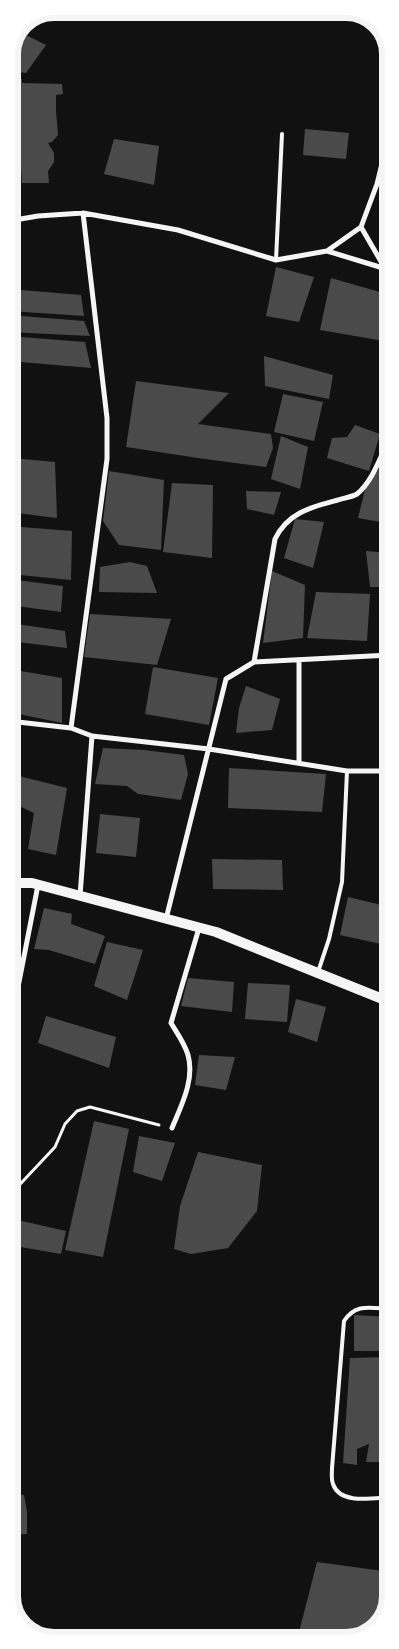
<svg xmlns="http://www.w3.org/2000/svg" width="399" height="1649" viewBox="0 0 399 1649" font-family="'DejaVu Sans',sans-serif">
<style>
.building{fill:#4a4a4a}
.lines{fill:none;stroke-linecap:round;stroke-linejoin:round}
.path{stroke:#f5f5f5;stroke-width:3}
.service{stroke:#f5f5f5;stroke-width:4}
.minor{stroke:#f5f5f5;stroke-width:5}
.secondary{stroke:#f5f5f5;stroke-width:10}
.rim{fill:none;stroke:#f5f5f5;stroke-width:6}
</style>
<rect width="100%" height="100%" fill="#111"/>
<path class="building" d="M54,9h13v3l-23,1z
M18,31l28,14 -20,28 -17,-2v-17z
M9,79h13v4l40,1 1,10 -7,1v16l2,24 -6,7 -4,1 6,10v9l-6,9 1,12h-27l-1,-15h-12z
M305,129l44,4 -3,26 -43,-4z
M114,139l45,7 -5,39 -50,-11z
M276,267l38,10 -15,45 -33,-6z
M331,278l59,17v47l-70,-12z
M9,289l72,6 3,21 -75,-5z
M9,315l75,6 6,15 -81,-4z
M9,336l76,6 6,26 -82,-7z
M264,356l69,19 -4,24 -64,-13z
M136,381l93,12 -31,31 73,10 2,14 -7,19 -68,-9 -72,-11z
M283,394l40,8 -9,39 -40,-9z
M355,425l25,9 -11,37 -42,-13 5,-20 15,-1z
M281,436l27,11 -8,42 -29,-10z
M12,458l43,4 2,56 -48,-6v-27z
M380,468h10v43l-4,12 -28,-5 9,-36z
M109,471l55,9 -3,70 -42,-5 -16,-24z
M172,483l41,2 -1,73 -49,-6z
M246,491l35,1 -7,23 -27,-6z
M295,519l29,3 -11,46 -29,-10z
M9,526l63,5 -1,49 -62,-6z
M366,551l24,2v34h-20z
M130,562l17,4 10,27 -58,-1 1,-25z
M272,571l33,14 -2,53 -40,5z
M9,579l54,7 -2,26 -52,-7z
M316,592l54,2 -3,47 -60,-3z
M90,614l81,5 -14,46 -73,-8z
M9,623l56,8 2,17 -58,-7z
M153,667l65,11 -9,47 -64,-11z
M9,669l53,9v45l-53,-11z
M246,686l34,13 -8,31 -36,3 3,-25z
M9,744h11l-10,84h-1z
M103,748l41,2 40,5 4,19 -7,26 -43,-6 -11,-8 -32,-2z
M229,768l97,6 -4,38 -94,-4z
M19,776l48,12 -11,67 -28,-6 6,-36 -19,-9z
M100,814l40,4 -4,39 -40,-4z
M212,859l70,1 1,30 -70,-1z
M348,897l42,10v39l-50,-11z
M44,908l28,6 -1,10 34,12 -10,28 -46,-14 -15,-1z
M107,942l36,8 -16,50 -33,-14z
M188,978l46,4 -2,30 -51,-6z
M248,983l42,2 -3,37 -42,-3z
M296,999l30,8 -9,35 -29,-10z
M46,1016l70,21 -7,31 -71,-25z
M199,1055l36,2 -9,33 -31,-5z
M94,1121l35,8 -26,128 -38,-7z
M139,1136l36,7 -13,38 -29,-9z
M198,1152l64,13 -5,46 -29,37 -37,6 -17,-5 6,-43z
M9,1218l57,13 -5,23 -52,-9z
M354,1315l36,2v34h-36z
M390,1357v105h-24l3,-18 -12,5v16l-14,-2 7,-105z
M10,1494l14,1 3,17v22l-17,1z
M317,1562l73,10v23l-11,30 -25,14 -57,1z"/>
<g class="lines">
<path class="path" d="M9,1196l46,-49 10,-23 12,-13 13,-4 69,18"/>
<path class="service" d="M276,260l6,-126
M318,972l11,-33 13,-57 5,-111
M390,1309c-20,-1 -34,-6 -46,12l-12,147c0,5 -1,11 1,16 7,21 40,14 57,13"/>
<path class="minor" d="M9,221l29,-5 45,-3 95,17 98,30 51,-9 34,-24 16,-43 12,-49
M361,227l29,50
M327,251l56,17
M254,662l21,-123c13,-27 37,-32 63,-39 6,-2 14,-3 19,-6 16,-13 24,-39 33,-57
M9,721l62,7 21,8 -12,160
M71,728l36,-269v-41l-24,-205
M92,736l117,13 138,22h43
M299,763v-103
M166,919l60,-240 28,-17 136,-7
M9,1033l29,-148
M172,1128c9,-22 23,-48 16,-73 -3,-11 -11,-22 -17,-32l28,-95"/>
<path class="secondary" d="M9,883h23l184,49 174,70"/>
</g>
<path d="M0 0H399V1649H0ZM54 18H346A36 36 0 0 1 382 54V1596A36 36 0 0 1 346 1632H54A36 36 0 0 1 18 1596V54A36 36 0 0 1 54 18Z" fill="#fff" fill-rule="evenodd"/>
<path class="rim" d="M54 18H346A36 36 0 0 1 382 54V1596A36 36 0 0 1 346 1632H54A36 36 0 0 1 18 1596V54A36 36 0 0 1 54 18Z"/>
</svg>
